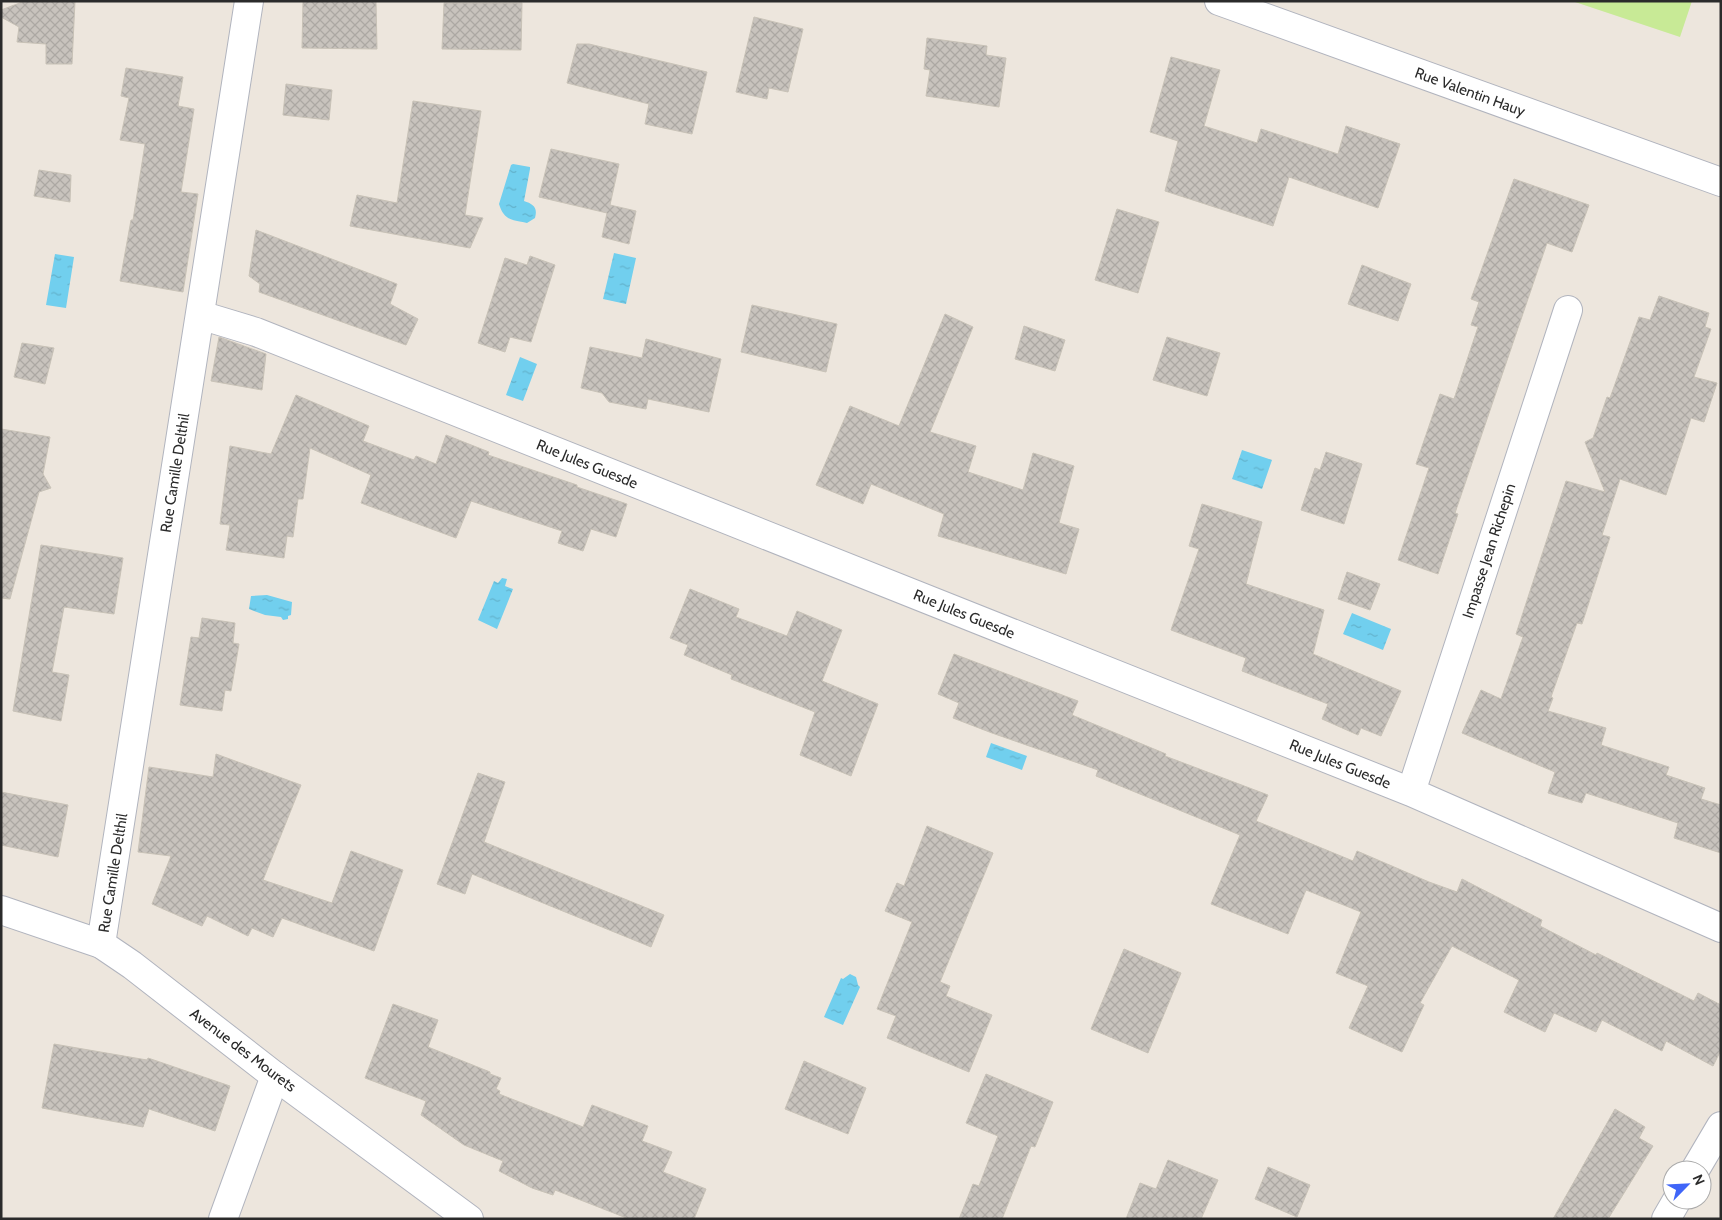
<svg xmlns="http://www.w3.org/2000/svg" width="1722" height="1220" viewBox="0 0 1722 1220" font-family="Cabin,sans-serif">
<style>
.pitch{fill:#c8ea96}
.water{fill:url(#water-ripples)}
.building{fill:url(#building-cross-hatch);stroke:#c8c2b7}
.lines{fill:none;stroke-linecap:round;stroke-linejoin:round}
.minor-casing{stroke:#b1b4be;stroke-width:30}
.secondary-casing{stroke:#b1b4be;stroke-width:30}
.minor{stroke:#fff;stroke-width:28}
.secondary{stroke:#fff;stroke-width:28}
.labels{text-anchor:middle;stroke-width:4;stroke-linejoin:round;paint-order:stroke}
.street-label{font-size:15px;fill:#2b2b2b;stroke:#fff}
</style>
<defs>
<pattern id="water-ripples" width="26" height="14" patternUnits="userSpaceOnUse" patternTransform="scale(1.25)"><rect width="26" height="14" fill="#71cfee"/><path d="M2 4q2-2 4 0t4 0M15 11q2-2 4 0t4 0" fill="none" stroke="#62b2cc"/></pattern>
<pattern id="building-cross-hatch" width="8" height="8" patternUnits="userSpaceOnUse" patternTransform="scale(1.25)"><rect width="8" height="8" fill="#c8c3bd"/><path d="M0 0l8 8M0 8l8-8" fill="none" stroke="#aca8a3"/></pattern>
</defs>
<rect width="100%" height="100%" fill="#ede6dd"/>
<path class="pitch" d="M1572,1h120l-12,36z"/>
<path class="water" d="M513,164l17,3v2l-6,32c9,3 14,6 11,17l-8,5c-16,-3 -23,-3 -28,-19l12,-39z
M614,253l22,5 -10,46 -23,-5z
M55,254l19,3 -8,51 -20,-3z
M520,357l17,7 -14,37 -17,-6z
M1242,450l30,10 -10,29 -30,-10z
M502,578l5,1 -2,7 8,3 -16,40 -19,-9 16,-39 4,2z
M267,595l25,7 -1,13 -3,1v3l-5,1 -2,-3 -16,-2 -16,-6 2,-13z
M1352,613l39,16 -8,21 -40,-16z
M991,743l36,13 -5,14 -36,-13z
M850,974l6,3 2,8 2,2 -17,38 -19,-8 17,-39 2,1z"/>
<path class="building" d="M25,1h50l-3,63h-26v-20l-29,-2 2,-15 -18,-10v-7z
M303,1h73l1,48 -75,-1z
M444,3h78l-1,47 -79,-1z
M754,17l49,12 -15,63 -19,-4 -2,11 -31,-7z
M927,38l60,8 -1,9 20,3 -7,49 -73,-11 4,-26 -6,-1z
M577,44h12l118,28 -15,62 -47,-10 4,-20 -82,-21z
M1171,57l49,13 -16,56 53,17 4,-14 77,25 8,-28 54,18 -22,64 -89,-31 -16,49 -108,-35 13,-50 -28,-9z
M126,68l57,9 -5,29 16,3 -13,83 17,2 -15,98 -63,-11 11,-61h2l12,-76 -25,-4 9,-42 -8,-2z
M286,84l46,6 -3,30 -46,-5z
M413,101l68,10 -16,104 18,3 -13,30 -120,-22 7,-31 40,8z
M551,149l68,15 -9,41 26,6 -7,33 -27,-7 5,-24 -68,-16z
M39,170l32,5 -1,27 -36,-6z
M1514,179l75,26 -17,47 -25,-9 -92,270 3,1 -20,60 -40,-14 31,-92 -13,-4 24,-70 14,5 24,-72 -7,-2 8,-23 -8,-3z
M1117,209l42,13 -21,71 -43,-13z
M256,230l141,54 -7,20 28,15 -12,26 -147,-53 1,-8 -11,-8z
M530,256l25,9 -24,77 -21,-5 -5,15 -27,-9 27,-85 22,7z
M1362,265l49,19 -13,37 -50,-17z
M1659,296l50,17 -4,14 6,2 -17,48 23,6 -13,39 -13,-4 -25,77 -46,-16 -18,56 8,2 -28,87 -5,-1 -26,74 2,1 -5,13 58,17 -5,17 68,22 -3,8 39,13 -4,11 20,6v48l-47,-15 4,-15 -92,-30 -4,10 -34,-10 7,-21 -93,-39 19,-43 20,9 22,-62 -7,-3 50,-153 39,11 -20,-50 8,-4 14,-41 3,1 29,-81 11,3z
M752,305l85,19 -11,48 -85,-20z
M945,314l28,13 -43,105 46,14 -8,26 55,18 10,-37 41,13 -15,57 20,6 -13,45 -128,-38 6,-22 -73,-30 -8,20 -47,-19 34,-79 49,20z
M1024,326l41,14 -10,31 -40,-12z
M219,337l47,17 -4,36 -51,-9z
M1167,337l53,16 -13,43 -54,-16z
M646,339l75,20 -12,53 -61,-13 -2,10 -37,-7 -7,-9 -21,-5 9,-41 52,11z
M22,343l32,5 -9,36 -31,-7z
M296,395l73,31 -6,15 51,19 2,-4 20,8 10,-29 43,17 -1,3 89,30v2l50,17 -11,33 -25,-8 -8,22 -25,-8 4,-12 -91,-30 -15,37 -95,-35 10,-28 -61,-27 -7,51h-5l-5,38 -6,-1 -3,22 -58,-8 4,-25 -10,-1 10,-78 41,8z
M1,429l49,8 -7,37 8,14 -12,4 -29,107 -9,-1z
M1326,452l36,12 -18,60 -43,-14 14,-42 5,2z
M1202,504l60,18 -16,62 78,26 -11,44 88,37 -20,45 -20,-8 -3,7 -36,-16 6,-15 -86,-33 4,-13 -75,-28 28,-81 -10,-3z
M41,545l82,13 -9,56 -50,-7 -12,65 17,3 -8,46 -48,-10z
M1347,572l33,12 -10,26 -32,-11z
M690,589l49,20 -3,8 51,19 10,-25 45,19 -20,51 56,23 -27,72 -51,-21 15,-43 -84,-33 1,-4 -48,-20 4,-10 -18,-7z
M202,618l33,5 -2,20 6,1 -8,47 -6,-1 -3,21 -42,-6 11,-68 8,1z
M954,654l124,47 -6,14 94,39 -1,2 103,39 -12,26 97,40 4,-10 72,31 28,10 5,-13 80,41 -2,6 56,29 1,-2 97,48 4,-8 23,12v45l-8,16 -47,-25 -4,10 -60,-31 -6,12 -42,-19 -9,19 -41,-20 15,-32 -67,-34 -32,57 4,2 -22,47 -53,-24 19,-42 -32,-13 25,-61 -55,-22 -18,44 -77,-30 29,-69 -144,-59 2,-6 -106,-37 -39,-15 6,-15 -21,-9z
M216,754l85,31 -38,95 69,23 19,-52 52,19 -29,81 -92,-33 -9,19 -21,-9 -4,8 -41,-20 -5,10 -50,-22 19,-48 -33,-4 11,-85 64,10z
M478,773l27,9 -21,60 180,73 -13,32 -179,-73 -7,20 -28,-10z
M1,792l67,13 -10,52 -57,-12z
M927,826l66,27 -53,129 10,4 -4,10 46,19 -23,57 -82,-34 9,-22 -19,-7 35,-87 -27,-11 12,-28 7,3z
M1124,949l57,24 -33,80 -57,-24z
M393,1004l45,16 -10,27 62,25v2l11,4 -5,11 4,2 -1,3 84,33 9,-22 56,21 -6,15 30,11 -9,20 43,17 -12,30h-65l-74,-29 -2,5 -21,-7 -33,-17 4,-10 -39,-16 -43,-30 5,-14 -61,-23z
M54,1044l93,16 1,-2 82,28 -15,45 -66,-22 -6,18 -101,-19z
M804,1061l62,27 -18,46 -63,-25z
M986,1074l67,28 -18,45 -4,-1 -29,73h-43l14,-35 6,2 19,-50 -32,-13z
M1615,1109l30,18 -6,11 14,8 -45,73h-55z
M1168,1160l50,20 -17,39h-75l14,-36 16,6z
M1268,1167l42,18 -13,32 -42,-18z"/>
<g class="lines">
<defs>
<path id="minor" d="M1219,1l502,181
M200,315l56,17 1155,460 310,136
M1411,792l157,-482
M101,944l148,-943
M1695,1170l26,-44
M223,1219l52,-143
M1666,1219l11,-19"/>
<path id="secondary" d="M1,910l100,34 31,21 143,111 194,143"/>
</defs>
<use href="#minor" class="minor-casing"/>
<use href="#secondary" class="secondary-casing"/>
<use href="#minor" class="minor"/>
<use href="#secondary" class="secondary"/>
</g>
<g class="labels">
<g class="street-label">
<text transform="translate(1470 92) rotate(20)" y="5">Rue Valentin Hauy</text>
<text transform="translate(587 464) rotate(22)" y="5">Rue Jules Guesde</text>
<text transform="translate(175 473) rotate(-81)" y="5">Rue Camille Delthil</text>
<text transform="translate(1489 551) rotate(-72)" y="5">Impasse Jean Richepin</text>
<text transform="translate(964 614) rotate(22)" y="5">Rue Jules Guesde</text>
<text transform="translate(1340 764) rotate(22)" y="5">Rue Jules Guesde</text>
<text transform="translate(113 873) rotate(-81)" y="5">Rue Camille Delthil</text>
<text transform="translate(243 1050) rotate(37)" y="5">Avenue des Mourets</text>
</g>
</g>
<rect width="1722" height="1220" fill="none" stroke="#2b2b2b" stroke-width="5"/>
<g transform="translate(1687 1185) rotate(66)"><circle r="24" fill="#ffffff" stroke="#aaaaaa"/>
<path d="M0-4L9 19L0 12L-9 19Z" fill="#3f65f8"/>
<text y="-8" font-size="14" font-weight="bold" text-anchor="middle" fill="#2b2b2b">N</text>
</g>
</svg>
